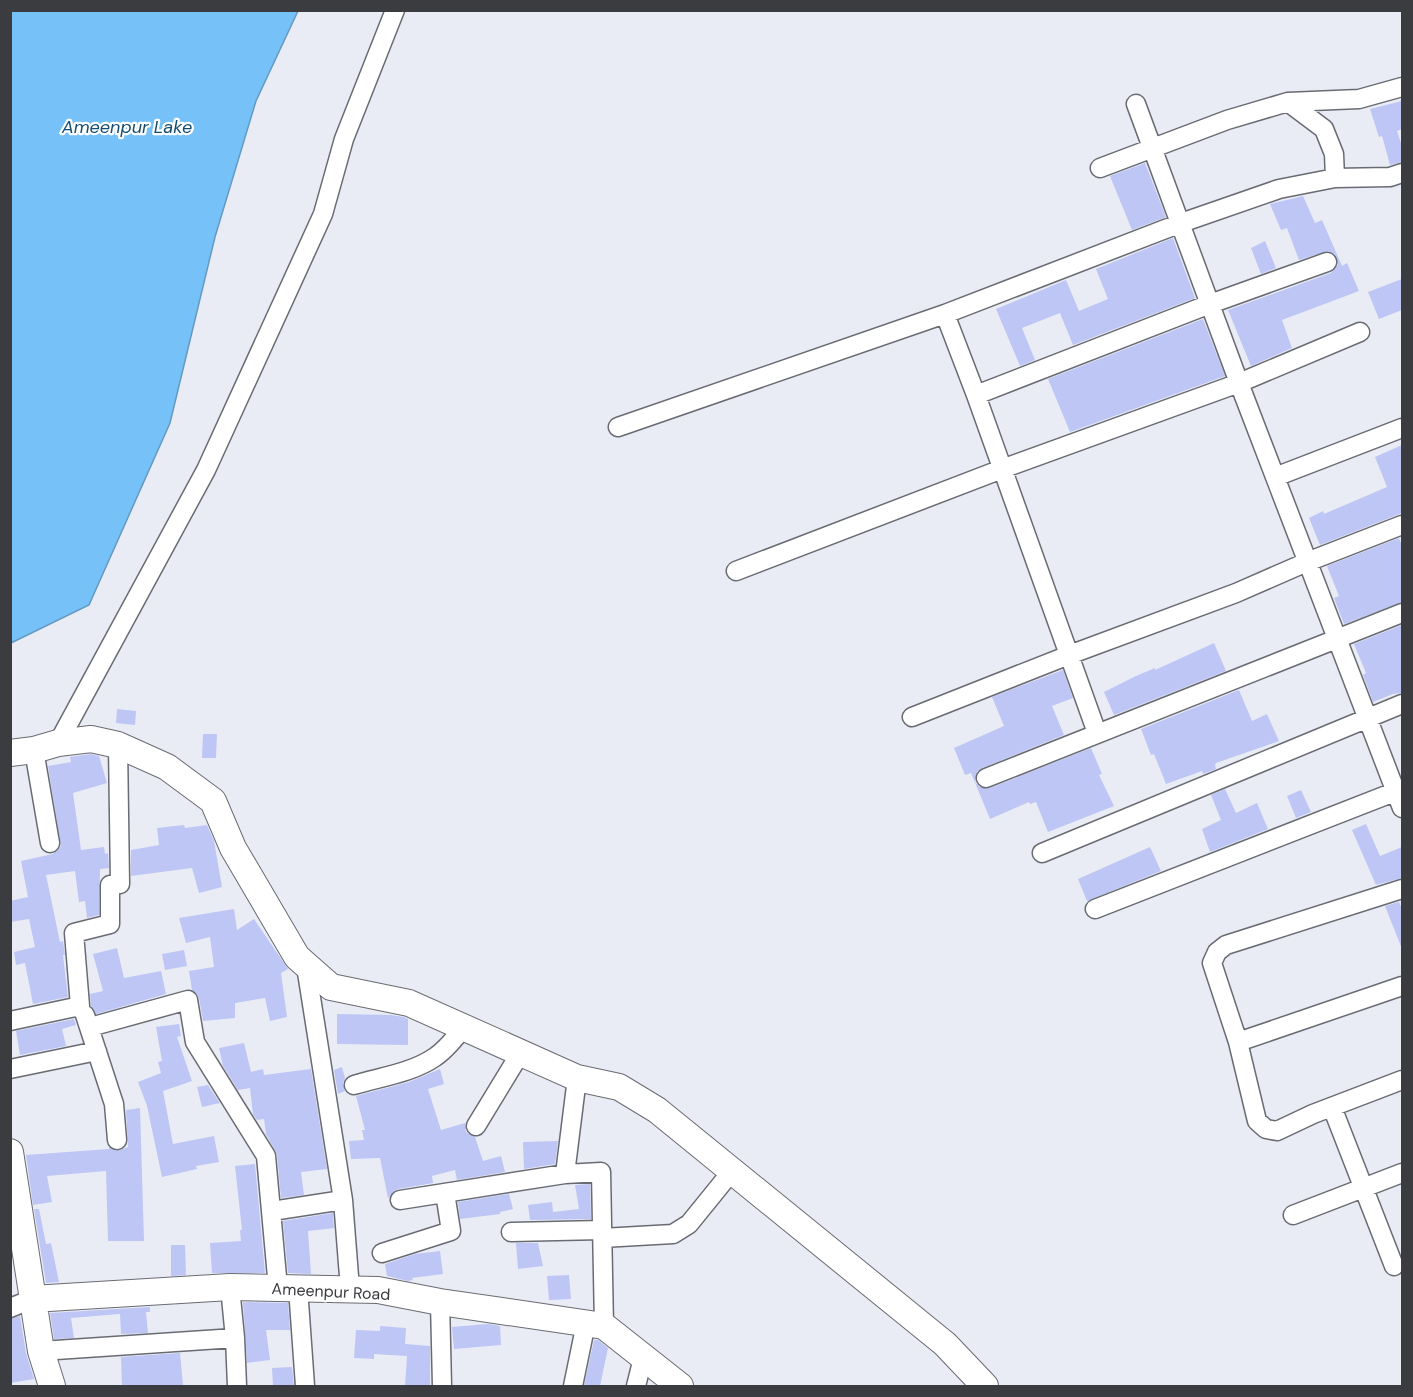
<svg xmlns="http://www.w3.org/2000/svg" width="1413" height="1397" viewBox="0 0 1413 1397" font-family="'DM Sans',sans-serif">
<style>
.water{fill:#76c1f7;stroke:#6499c0;stroke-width:1.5}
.building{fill:#bdc6f4}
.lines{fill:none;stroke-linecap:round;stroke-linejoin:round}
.street-casing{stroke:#696b72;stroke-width:21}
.secondary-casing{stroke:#696b72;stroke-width:28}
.street{stroke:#fff;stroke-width:18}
.secondary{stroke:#fff;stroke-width:26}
.labels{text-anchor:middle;stroke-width:4.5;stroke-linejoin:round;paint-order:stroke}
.street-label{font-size:16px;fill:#3b3c3f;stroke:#fff}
.water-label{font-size:18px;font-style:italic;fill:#134c70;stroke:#fff}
</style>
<rect width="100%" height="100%" fill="#eaecf5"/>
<path class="water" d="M11,10l287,1 -42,90 -41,136 -45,186 -81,182 -78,38z"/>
<path class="building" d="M1402,101v28l-5,2 5,15v16l-12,3 -8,-29 -3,1 -9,-28z
M1145,163l21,54 -34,13 -22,-54z
M1303,196l12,27 7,-3 20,46 5,-3 12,28 -77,29 10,28 -41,18 -23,-56 103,-37 7,-8 -3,-11 -7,-3 -29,9 -12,-32 -6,2 -11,-26z
M1173,238l22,60 -122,47 -13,-32 -38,15 13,32 -15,6 -24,-57 70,-29 13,31 29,-12 -12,-30z
M1265,241l11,27 -15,6 -10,-26z
M1402,279v31l-23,9 -11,-27z
M1203,319l22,57 -155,56 -22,-53z
M1402,445v68l-82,32 -11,-27 14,-7 1,3 63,-27 -12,-30z
M1399,538l3,8v56l-58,22 -10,-26 5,-2 -12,-30z
M1402,625v68l-9,1 -20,8 -10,-27 3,-2 -12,-29z
M1214,643l12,28 -112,44 -10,-23 32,-16 19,-8v2z
M1063,670l10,28 -21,8 12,29 -82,33 -5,4 -2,10 5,5 10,1 101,-40 11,26 -3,1 15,31 -66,26 -12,-30 -6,2 -1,-2 -39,17 -19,-46 -6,2 -11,-27 50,-22 -12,-29z
M1239,690l13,31 15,-7 12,27 -63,22 -1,2 1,4 -13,5 -1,-3 -36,13 -12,-30 -3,1 -10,-26z
M117,709l19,2 -1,14 -19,-2z
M203,734h14l-1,24h-14z
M90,754l9,2 8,27 -34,10 8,57 23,-3 1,7 3,-1 1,15 -9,1 -1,46 -12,3 -2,-17 -6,1 -4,-31 -29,4 14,67 3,-1 2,14h-2l5,42 -35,7 -8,-41 -9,2 -2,-13 21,-5 -6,-28 -19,3v-21l18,-4 -7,-36 32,-7 8,-8 -13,-80 23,-4 -1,-5z
M1225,789l11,24 21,-10 11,26 -58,23 -8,-23 19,-9 -10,-25z
M1301,790l10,22 -15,6 -9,-22z
M1366,824l14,32 22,-9v31l-26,7 -24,-55z
M184,825l1,3 22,-3 7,16 8,46 -23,6 -7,-25 -61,8v-26l28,-5 -2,-17z
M1150,847l11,24 -74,30 -9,-22z
M1399,902l3,7v40l-17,-43z
M234,909l3,21 17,-11 34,50 -7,4 6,44 -17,4 -5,-23 -30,5v15l-32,3 -4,-23 -7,-8 -3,-19 25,-4 -4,-30 -24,6 -7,-25z
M117,948l7,30 37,-7 5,23 -70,20 -5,-8 -1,-12 13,-3 -10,-37z
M184,950l3,16 -22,4 -3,-16z
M337,1014l54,1 13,2 4,2v26l-71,-1z
M74,1019l2,6 -14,4 4,17 -46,9 -4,-24z
M179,1024l2,12 -4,1 15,44 -29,10 10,53 41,-8 5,26 -23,4 1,3 -35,8 -15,-71 -9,-24 23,-9 -3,-11 4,-1 -6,-34z
M244,1043l7,29 12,-3 1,6 47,-6 16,100 -26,3 3,23 -23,3 -4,-44 -11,-20 -2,-15 -7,1 -4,-6 -3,-26 -12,2 -15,-24 -4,-18z
M342,1067l3,11 -2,5 2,8 -7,3 -4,-24z
M440,1069l4,15 -16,5 13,41 24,-7 1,9 9,5 8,24 18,-5 4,16 -48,8 -2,-10 -23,6 1,7 -35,6 -10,9 -8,-40 -29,1 -2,-18 15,-1 -2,-10h3l-9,-34 53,-14z
M208,1085l12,18 -18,4 -5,-20z
M140,1108l4,133h-36l-2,-70 -59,5 5,26 -19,3 -7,-50 83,-6v-2l8,4 11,-4 -2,-37z
M558,1141l-3,23 -31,5 -1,-27z
M255,1164l10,109h-53l-2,-30 31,-2 -1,-11h2l-7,-64z
M590,1184l1,35 -61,1 -2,-15 24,-3 1,10 26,-3 -4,-24z
M509,1194l4,15 -13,3v2l-40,5 -2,-17z
M34,1209h5l7,35 5,-1 8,39 -13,1z
M333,1213l1,15 -26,3 3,43 -23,-1 -5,-52z
M516,1243h22l5,23 -25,3z
M171,1245h14l1,30 -15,1z
M440,1251l3,23 -31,4 1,2 -5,1 -21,-5 -2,-12 30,-10z
M569,1275l2,24 -22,1 -2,-24z
M243,1302l45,1 2,27h-24l4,30 -23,3z
M150,1307v5h-4l2,21 -27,1 -1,-20 -49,4 3,20 -20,1 -4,-26z
M20,1316l6,37 8,26 -24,4v-64z
M488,1324l12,2 1,19 -47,4 -2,-22z
M380,1326l26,2 -1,16 25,2v40h-25l2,-30 -33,-2v5l-20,-1 2,-28 24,1z
M594,1340h4l10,8 -8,38h-16z
M180,1353l3,33h-61l-1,-29z
M292,1367l2,19h-21l-1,-18z"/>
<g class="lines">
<defs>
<path id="street" d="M1288,102l36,27 10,25 1,24
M1136,104l103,279 163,425
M1100,168l127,-48 61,-18 71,-3 43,-12
M945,314l31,81 121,338
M976,395l234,-91 117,-42
M618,427l327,-113 236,-91 98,-34 56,-11 55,-1 12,-4
M1275,477l127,-49
M736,571l266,-102 237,-86 121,-51
M912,717l157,-62 167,-62 71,-31 95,-37
M58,743l148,-273 117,-256 21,-75 51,-129
M34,750l16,93
M986,778l416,-165
M1042,853l360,-149
M1402,889l-176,56 -9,7 -5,11 26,79 19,79 9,8 11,2 36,-17 89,-34
M1095,909l307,-120
M85,1015l29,89 3,36
M10,1021l70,-15 -6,-73 36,-9v-39l10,-1 -2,-139
M90,1027l98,-27 7,42 71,114 12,132
M1238,1042l164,-56
M10,1069l87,-18
M354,1085c26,-8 58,-12 81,-28 11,-7 20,-19 29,-30
M1332,1107l62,159
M476,1126l45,-74
M565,1174l12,-96
M343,1200l7,89
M400,1200l165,-26 36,-2 3,154
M272,1211l71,-11 -37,-234
M1293,1215l109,-42
M511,1232l91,-2
M602,1238l71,-4 16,-10 43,-53
M382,1253l69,-22 -6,-38
M230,1287l5,51 2,48
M298,1288l7,98
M440,1302l2,84
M10,1308l22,-9
M41,1351l194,-13
M573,1386l13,-63
M636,1386l7,-28"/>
<path id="secondary" d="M10,753l24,-3 24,-7 33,-4 27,6 49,22 46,34 20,47 64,109 34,30 78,16 168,75 42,9 38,23 288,234 40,42
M10,1152l31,199 11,35
M32,1299l198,-12 148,3 62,12 164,24 76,60"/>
</defs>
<use href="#street" class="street-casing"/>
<use href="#secondary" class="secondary-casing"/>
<use href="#street" class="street"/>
<use href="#secondary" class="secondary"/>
</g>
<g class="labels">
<g class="street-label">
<text transform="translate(331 1291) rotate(3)" y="6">Ameenpur Road</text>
</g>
<g class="water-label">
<text x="127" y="133">Ameenpur Lake</text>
</g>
</g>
<rect width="1413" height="1397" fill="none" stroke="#3b3c3f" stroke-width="24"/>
</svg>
